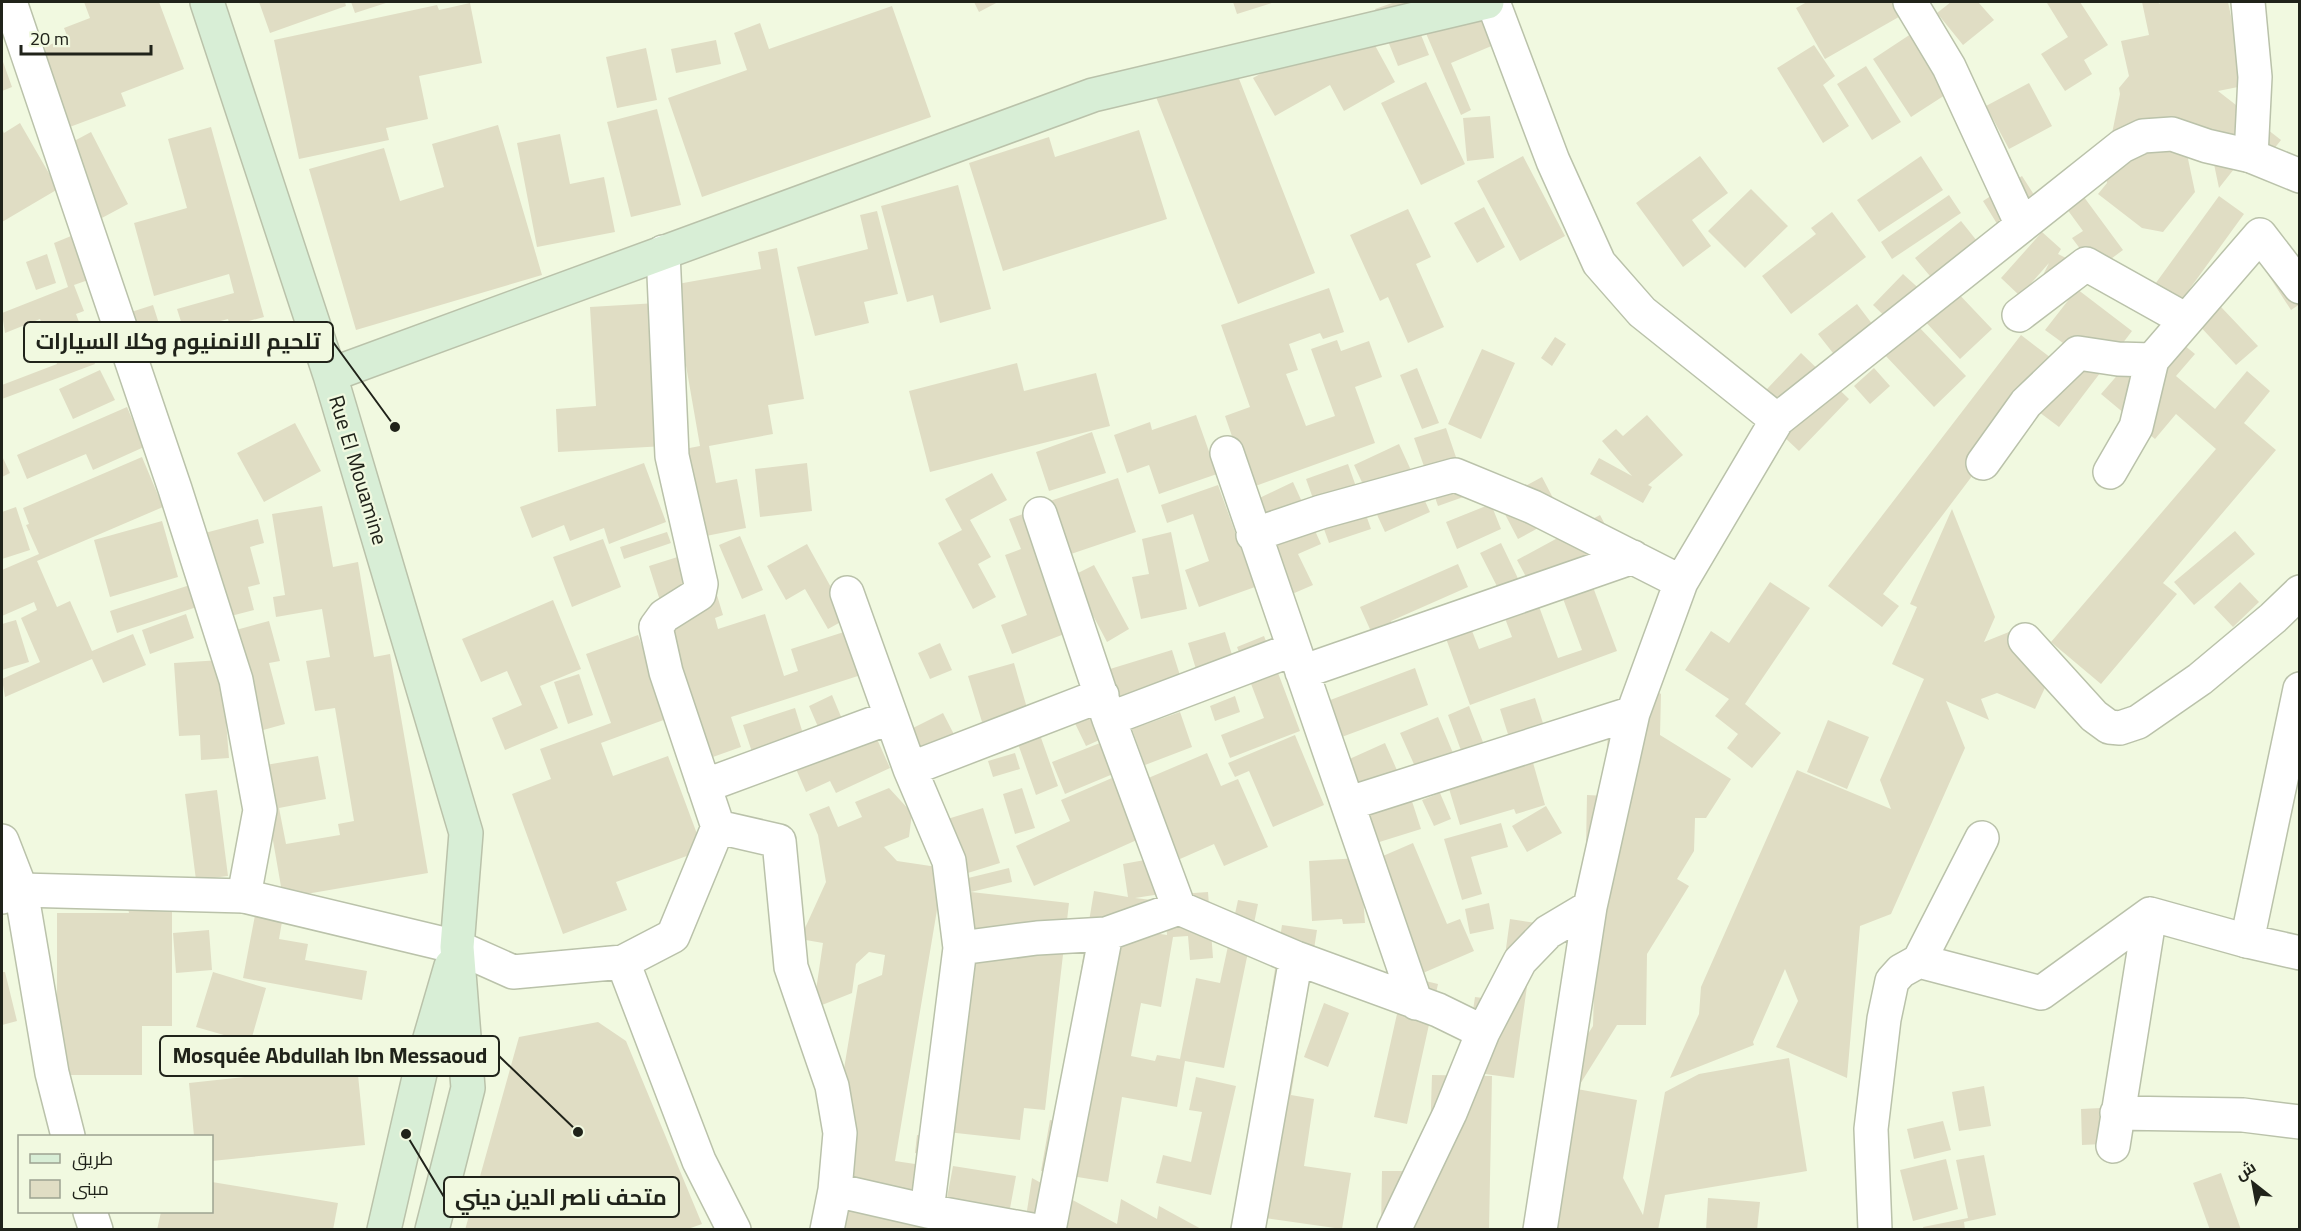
<svg xmlns="http://www.w3.org/2000/svg" width="2301" height="1231" viewBox="0 0 2301 1231" font-family="Georgia,Cairo,serif">
<style>
.building{fill:#e0ddc4}
.lines{fill:none;stroke-linecap:round;stroke-linejoin:round}
.pedestrian-casing{stroke:#bac2aa;stroke-width:36}
.minor-casing{stroke:#bac2aa;stroke-width:36}
.tertiary-casing{stroke:#bac2aa;stroke-width:36}
.secondary-casing{stroke:#bac2aa;stroke-width:36}
.pedestrian{stroke:#fff;stroke-width:33}
.minor{stroke:#fff;stroke-width:33}
.tertiary{stroke:#fff;stroke-width:33}
.secondary{stroke:#d8eed6;stroke-width:33}
.labels{text-anchor:middle;stroke-width:4.5;stroke-linejoin:round;paint-order:stroke}
.street-label{font-size:21px;fill:#20231a;stroke:#f1f9e0}
.leader{fill:none;stroke:#20231a;stroke-width:2}
.callout-dot{fill:#20231a;stroke:#f1f9e0;stroke-width:2}
.callout{fill:#f1f9e0;stroke:#20231a;stroke-width:2}
.callout-label{font-size:22px;text-anchor:middle;font-weight:bold;fill:#20231a}
</style>
<rect width="100%" height="100%" fill="#f1f9e0"/>
<path class="building" d="M84,2h75l25,67 -63,24 5,13 -59,22 -29,-79 30,-11 -4,-10 26,-10z
M259,2h86l1,4 -76,27z
M351,2h38l-34,11z
M974,2h24l-19,10z
M1233,2h42l-38,12z
M1395,2h13l21,53 -31,11 -23,-57z
M1483,2l18,40 -50,21 20,47 -10,5 -45,-105z
M1807,2h90l7,12 -79,45 -29,-51z
M1951,2h27l16,18 -31,25 -26,-32z
M2050,2h30l28,43 -24,15 8,14 -27,17 -24,-37 27,-17 -21,-34z
M2142,2h15l3,2 -1,-2h69l14,66 -4,19 -20,4 63,49 -26,33 -21,-4 -15,19 -9,-43 -30,-24 15,71 -32,40 -21,-4 -44,-34 9,-11 -2,-15 15,-74 -1,-6 10,-12 -8,-35 28,-6z
M470,3l12,60 -63,13 9,43 -42,9 3,12 -90,19 -25,-119 163,-35 2,5z
M892,6l39,111 -229,80 -34,-99 79,-28 -13,-37 26,-10 9,26z
M1360,18l35,64 -51,29 -14,-26 -55,31 -22,-38z
M1920,28l39,58 -48,31 -38,-58z
M716,40l5,24 -45,9 -5,-24z
M1814,45l21,31 -12,9 26,41 -26,17 -46,-75z
M646,48l11,52 -40,8 -11,-51z
M2,59l10,28 -10,4z
M1234,66l81,207 -77,31 -82,-207z
M1866,66l35,56 -29,18 -35,-56z
M1426,82l39,82 -44,21 -40,-82z
M2029,83l23,43 -43,23 -23,-43z
M657,109l24,96 -50,12 -24,-95z
M1490,116l4,42 -27,3 -4,-43z
M20,123l38,66 -56,33v-93l2,4z
M498,125l44,150 -186,55 -47,-161 75,-21 16,53 44,-14 -12,-43z
M211,127l53,190 -34,9 -2,-7 -44,12 -7,-22 57,-16 -5,-19 -75,22 -20,-73 53,-15 -19,-69z
M1139,130l28,89 -164,52 -34,-108 80,-26 6,20z
M91,132l37,72 -28,15 -37,-72z
M560,134l10,50 34,-7 11,55 -78,15 -20,-104z
M1523,156l42,80 -45,25 -43,-80z
M1700,156l28,37 -36,27 19,26 -28,21 -47,-64z
M1921,156l22,34 -64,42 -22,-32z
M2022,176l16,25 -39,26 -16,-26z
M958,185l33,124 -51,14 -7,-28 -26,7 -26,-96z
M1751,189l37,37 -43,42 -37,-37z
M2081,193l42,57 -27,20 -24,-32 11,-7 -19,-26z
M1949,195l12,18 -69,46 -11,-17z
M2219,196l25,18 -82,113 33,27 -19,22 39,33 32,-38 23,20 -26,32 32,27 -113,133 14,11 -76,90 -50,-42 165,-193 -40,-35 -21,25 -54,-45 59,-68 -23,-17z
M1484,207l21,40 -28,16 -23,-40z
M1408,209l23,48 -15,7 28,63 -36,16 -20,-46 -8,4 -30,-66z
M877,211l21,83 -34,8 5,21 -54,13 -18,-69 71,-18 -8,-34z
M1832,212l34,45 -75,57 -29,-38 54,-42 -5,-6z
M1961,221l28,35 -45,37 -29,-35z
M2042,232l19,17 -3,5 20,10 -39,19 10,-20 -29,33 -19,-18z
M76,234l15,45 -17,6 10,26 -8,3 19,50 -93,35v-14l55,-21 -17,-45 -35,14 -3,-20 66,-26 -14,-44z
M777,248l27,151 -36,6 5,29 -64,12 7,37 21,-4 9,49 -50,10 -17,-88 21,-4 -28,-161 89,-16 -3,-17z
M47,254l9,29 -20,7 -10,-28z
M2283,262l17,27v15l-9,6 -24,-37z
M1903,274l22,20 -30,32 -22,-21z
M1329,288l15,44 -21,7 -3,-6 -31,11 9,26 -12,4 20,52 29,-10 -24,-67 26,-9 4,11 28,-10 13,36 -27,10 20,56 -125,45 -25,-72 25,-9 -29,-82z
M1954,289l38,40 -32,30 -38,-41z
M2077,289l55,42 -73,96 -40,-30 -25,50 -111,147 16,12 -17,21 -54,-41 193,-251 42,32 11,-16 -29,-21z
M2204,289l54,57 -22,19 -53,-57z
M657,303l8,143 -107,6 -2,-43 40,-3 -6,-99z
M1857,304l22,29 -35,34 -26,-33z
M153,305l9,28 -28,9 -9,-28z
M1916,324l50,52 -32,31 -50,-53z
M1555,337l11,7 -14,22 -11,-8z
M1482,349l33,14 -34,76 -33,-15z
M1801,353l48,46 -50,52 -48,-45z
M1017,363l7,28 72,-18 14,53 -180,46 -21,-81z
M1417,368l22,55 -17,6 -22,-54z
M1874,368l16,18 -20,18 -16,-18z
M100,370l15,30 -42,19 -14,-30z
M127,407l17,40 -51,23 -7,-16 -59,25 -10,-24z
M1196,415l21,59 -58,20 -10,-29 -22,8 -13,-38 36,-13 2,8z
M1647,415l36,40 -35,30 4,2 -9,16 -53,-29 9,-16 33,18 -30,-35 14,-12 7,7z
M295,423l26,48 -57,31 -27,-49z
M1446,428l23,67 -31,11 -24,-68z
M1092,432l14,41 -57,18 -13,-39z
M1399,444l31,68 -45,20 -31,-67z
M2,456l8,17 -8,4z
M142,457l21,50 -126,54 20,46 13,-6 22,50 41,-17 13,31 -43,18 -11,-24 -87,38 -3,-18 38,-17 -19,-44 16,-8 -3,-8 -32,14v-46l37,-16 -13,-29 3,-1 -6,-16z
M644,463l22,59 -57,22 -5,-16 -34,13 -6,-16 -32,13 -12,-31z
M807,463l5,48 -52,6 -5,-48z
M1348,464l23,65 -42,14 -23,-64z
M992,473l15,27 -37,20 21,37 -13,7 18,33 -23,12 -35,-66 24,-13 -17,-31z
M1542,477l20,38 -44,24 -20,-38z
M1118,478l18,54 -68,23 -18,-54z
M1293,482l28,62 -23,10 15,31 -21,9 -41,-92z
M1218,485l37,102 -56,20 -14,-37 24,-9 -16,-47 -26,9 -6,-18z
M1491,504l10,25 -44,20 -11,-27z
M322,506l11,61 25,-5 16,95 16,-3 38,219 -145,25 -23,-132 58,-10 8,43 -47,9 7,36 54,-9 -2,-11 16,-3 -19,-113 -20,3 -9,-50 24,-4 -8,-48 -46,8 -3,-20 12,-2 -13,-81z
M16,507l14,43 -28,9v-47z
M1952,509l43,108 -11,25 45,-18 21,53 -15,32 -38,-16 -16,6 8,21 -43,-19 19,47 -74,166 -31,12 -13,152 -71,-31 22,-46 -13,-32 -32,73 1,3 -84,33 29,-64 2,-27 96,-217 94,39 -11,-29 44,-101 -32,-15 25,-57 -7,-3z
M1023,514l44,119 -55,21 -11,-29 26,-10 -22,-60 16,-6 -12,-30z
M1600,515l18,34 -31,22 30,80 -147,54 -31,-86 25,-9 15,39 33,-12 -9,-24 34,-12 21,57 24,-8 -24,-65 -21,12 -20,-37z
M258,519l6,24 -14,4 10,37 -12,3 6,23 -31,8 -22,-84z
M162,521l16,56 -68,20 -16,-57z
M2235,531l20,23 -61,51 -20,-23z
M667,532l4,11 -47,16 -4,-12z
M1171,532l16,77 -46,10 -9,-42 17,-3 -7,-35z
M740,536l23,54 -21,9 -23,-54z
M603,539l18,48 -49,20 -19,-50z
M1501,543l23,48 -20,9 -24,-47z
M807,544l41,74 -20,11 -23,-40 -19,11 -19,-34z
M703,549l20,66 -8,3 3,11 47,-15 19,62 14,-5 -7,-22 56,-18 14,44 -130,42 10,30 -31,11 -61,-192z
M1458,564l10,23 -77,34 7,16 -20,10 -18,-40z
M1094,565l35,64 -22,13 -35,-66z
M1770,582l40,26 -65,96 36,29 -29,35 -25,-20 11,-14 -23,-18 14,-17 -44,-29 26,-39 18,12z
M2240,582l19,20 -26,25 -19,-20z
M193,584l7,22 -83,27 -7,-22z
M553,600l28,69 -41,17 18,42 -53,22 -13,-32 30,-13 -15,-34 -26,11 -19,-43z
M186,614l8,24 -44,16 -8,-24z
M16,620l13,42 -27,8v-46z
M269,621l11,40 -11,2 16,61 -33,9 -27,-100z
M1225,632l15,49 -37,11 -15,-49z
M638,635l31,83 -68,25 12,33 55,-20 35,94 -87,32 11,28 -64,24 -51,-140 39,-15 -11,-30 71,-26 -25,-69z
M1264,636l36,95 -70,27 -9,-23 43,-17 -27,-71z
M940,643l12,27 -22,9 -12,-26z
M1172,650l17,54 -62,20 -17,-55z
M221,660l8,98 -28,2 -1,-25 -21,1 -5,-73z
M1014,663l13,45 -45,14 -14,-46z
M1415,668l13,37 -89,33 -14,-36z
M579,674l14,41 -25,9 -14,-42z
M1634,678l27,16 -1,41 71,44 -25,39h-11l-1,33 -17,28 12,7 -42,68 -1,71h-29l-40,64 60,11 -14,78 20,37 22,-123 34,-18 90,-16 18,113 -142,24 -7,35h-125l43,-177 17,-27 5,-179h-12l1,-52 19,1 2,-77z
M832,695l10,24 -23,10 -10,-23z
M1235,696l5,16 -25,9 -5,-15z
M1535,698l13,41 -35,11 -13,-41z
M1088,701l18,36 -20,9 -17,-35z
M1469,706l19,49 -22,9 -18,-49z
M795,708l9,29 -51,18 -10,-30z
M1180,712l12,35 -47,18 -13,-36z
M943,713l19,37 -38,19 -19,-37z
M1033,715l25,71 -22,9 -25,-71z
M1438,717l20,48 -37,15 -21,-47z
M868,719l22,49 -54,25 -6,-12 -24,11 -17,-39z
M1828,720l41,17 -22,52 -40,-17z
M1295,735l29,70 -51,22 -24,-56 -14,6 -7,-14z
M1100,743l13,31 -48,20 -13,-32z
M1385,743l18,41 -41,18 -17,-41z
M1530,752l15,53 -29,9 -2,-5 -54,16 -13,-43z
M1015,753l5,16 -27,8 -5,-16z
M1207,753l14,33 17,-7 30,68 -44,19 -10,-22 -34,15 -34,-80z
M1112,778l27,61 -105,47 -18,-40 54,-25 -9,-21z
M889,788l23,25 -3,24 -25,10 13,14 47,7 -49,293 40,6 2,63h-120l41,-245 24,-10 3,-20 -16,-3 -13,12 -4,29 -30,12 -6,-15 7,-47 -23,-4 26,-57 -8,-47 -9,-21 20,-8 9,21 24,-10 -7,-15z
M1022,788l13,40 -20,6 -12,-40z
M217,790l11,86 -32,4 -11,-86z
M1409,792l12,37 -48,15 -11,-37z
M1440,793l11,26 -17,7 -12,-26z
M1546,806l16,27 -35,19 -15,-26z
M983,808l17,55 -42,13 -17,-55z
M1501,823l7,24 -37,10 11,37 -20,6 -18,-61z
M1413,843l34,81 13,-5 14,32 -51,22 -47,-114z
M1161,857l6,36 -32,5 17,2 -5,32 20,3 -2,-40 43,-3 5,66 -23,2 -2,-24 -15,1 -12,70 -20,-4 -10,53 24,5 2,-6 23,4 16,-81 24,5 18,-83 20,4 -34,164 -39,-7 -8,46 -55,-10 -14,85 -67,-11 9,-51 6,1 38,-230 34,6 -5,-33z
M1360,858l5,65 -22,1 -1,-5 -30,2 -3,-60z
M1009,868l3,14 -41,10 98,11 -24,207 -21,-2 -4,32 -73,-8 -3,25 -29,-4 2,-18 24,4 29,-247 -3,1 -3,-14z
M1489,903l5,26 -24,5 -5,-25z
M128,908h44v118h-30v49h-85v-162h72z
M256,910l27,6 -4,23 29,5 -3,16 62,11 -5,29 -119,-22z
M1510,919l26,4 -22,155 -50,-7 11,-74 24,3z
M1282,925l35,5 -26,165 23,4 -10,67 47,7 -9,56 -106,-15z
M209,930l3,40 -36,3 -3,-40z
M2,972h3l12,49 -15,4z
M213,972l53,16 -20,70 -19,-5 4,-16 -35,-10z
M1409,977l29,7 -31,140 -33,-7 23,-103h4z
M1324,1003l25,10 -21,54 -24,-10z
M598,1022l28,19 76,183 -17,6h-220l54,-193z
M357,1065l8,80 -153,16v-25h-18l-5,-53z
M1432,1075l60,1 -3,154h-108l1,-59h47z
M1196,1077l40,9 -25,109 -55,-12 7,-28 28,7 11,-50 -13,-2z
M1984,1086l7,40 -32,5 -7,-39z
M2101,1108l2,36 -21,1 -1,-36z
M1943,1121l8,29 -37,9 -7,-30z
M1984,1155l12,60 -32,7 1,8h-41l-1,-3 45,-9 -12,-58z
M1946,1159l12,50 -45,12 -13,-51z
M953,1166l63,10 -10,54h-65z
M2221,1173l20,57h-31l-17,-47z
M1032,1178l85,46 4,-25 36,20 2,-13 44,24h-179z
M212,1182l126,21 -5,27h-176l4,-18h51z
M1708,1198l52,4 -3,28h-51z"/>
<g class="lines">
<defs>
<path id="pedestrian" d="M2248,2l7,75 -4,79
M2019,315l67,-51 100,56
M1983,463l43,-60 52,-50 40,6 34,1
M2110,472l26,-45 16,-67 108,-125 40,52
M2025,640l69,76 15,11 11,1 18,-6 62,-43 73,-61 27,-26
M1919,961l63,-123
M2117,1113l126,2 57,7
M2113,1146l37,-232
M1875,1230l-4,-101 13,-110 8,-38 9,-10 18,-10 122,32 109,-79 97,27"/>
<path id="minor" d="M10,2l165,487 61,191 24,130 -16,86
M1493,2l60,159 46,102 43,49 135,108
M1910,2l39,65 73,158
M663,252l9,204 29,128 -2,10 -35,22 -8,11 10,45 52,155
M1227,453l189,550
M1040,514l69,205 70,189
M1253,535l68,-23 134,-37 78,32 148,75
M847,593l63,176 39,92 11,87 -33,263
M1302,672l331,-115
M2300,689l-53,252 53,12
M1109,719l185,-70
M910,769l192,-74
M704,786l187,-69
M1350,803l283,-90
M2,841l19,49 31,183 16,63
M457,947l56,25 110,-10 76,199 35,69
M960,948l77,-10 69,-4 73,-26 117,50 142,52 45,22
M623,962l50,-26 45,-109 61,14 12,126 41,119 8,47 -5,57 -8,40
M835,1190l92,21 105,19
M90,1212l6,18
M1049,1230l57,-296
M1248,1230l48,-272
M1394,1230l56,-117 33,-81 37,-71 28,-29 42,-25
M1540,1230l50,-323 43,-194 48,-131 96,-162 345,-274 21,-10 29,-2 35,12 44,10 49,20"/>
<path id="tertiary" d="M2,897l19,-7 223,6 213,51"/>
<path id="secondary" d="M207,2l123,373 136,458 -9,114 11,141 -36,142
M330,375l763,-280 394,-93
M384,1230l37,-161 30,-103"/>
</defs>
<use href="#pedestrian" class="pedestrian-casing"/>
<use href="#minor" class="minor-casing"/>
<use href="#tertiary" class="tertiary-casing"/>
<use href="#secondary" class="secondary-casing"/>
<use href="#pedestrian" class="pedestrian"/>
<use href="#minor" class="minor"/>
<use href="#tertiary" class="tertiary"/>
<use href="#secondary" class="secondary"/>
</g>
<g class="labels">
<g class="street-label">
<text transform="translate(358 470) rotate(73)" y="7">Rue El Mouamine</text>
</g>
</g>
<path class="leader" d="M395 427L333 342M578 1132L499 1056M406 1134L444 1197"/>
<g class="callout-dot">
<circle cx="395" cy="427" r="6"/>
<circle cx="578" cy="1132" r="6"/>
<circle cx="406" cy="1134" r="6"/>
</g>
<g class="callout">
<rect x="24" y="322" width="309" height="40" rx="6"/>
<rect x="160" y="1036" width="339" height="40" rx="6"/>
<rect x="444" y="1177" width="235" height="40" rx="6"/>
</g>
<g class="callout-label">
<text x="178" y="349">تلحيم الانمنيوم وكلا السيارات</text>
<text x="330" y="1063">Mosquée Abdullah Ibn Messaoud</text>
<text x="561" y="1205">متحف ناصر الدين ديني</text>
</g>
<rect width="2301" height="1231" fill="none" stroke="#20231a" stroke-width="6"/>
<rect x="18" y="1135" width="195" height="78" fill="#f1f9e0" stroke="#9da391" stroke-width="1.5"/>
<rect x="30" y="1154" width="30" height="9" fill="#d8eed6" stroke="#9da391" stroke-width="1.5"/>
<text x="72" y="1165" font-size="18" fill="#20231a">طريق</text>
<rect x="30" y="1180" width="30" height="18" fill="#e0ddc4" stroke="#9da391" stroke-width="1.5"/>
<text x="72" y="1195" font-size="18" fill="#20231a">مبنى</text>
<g transform="translate(2253 1183) rotate(329)" stroke="#f1f9e0" stroke-width="4.5" paint-order="stroke">
<path d="M0-4.5L10 22L0 15L-10 22Z" fill="#20231a"/>
<text y="-9" font-size="16" font-weight="bold" text-anchor="middle" fill="#20231a">ش</text>
</g>
<path d="M21 45v9h130v-9" fill="none" stroke="#20231a" stroke-width="3"/>
<text x="30" y="45" font-size="18" fill="#20231a" stroke="#f1f9e0" stroke-width="4.5" paint-order="stroke">20 m</text>
</svg>
